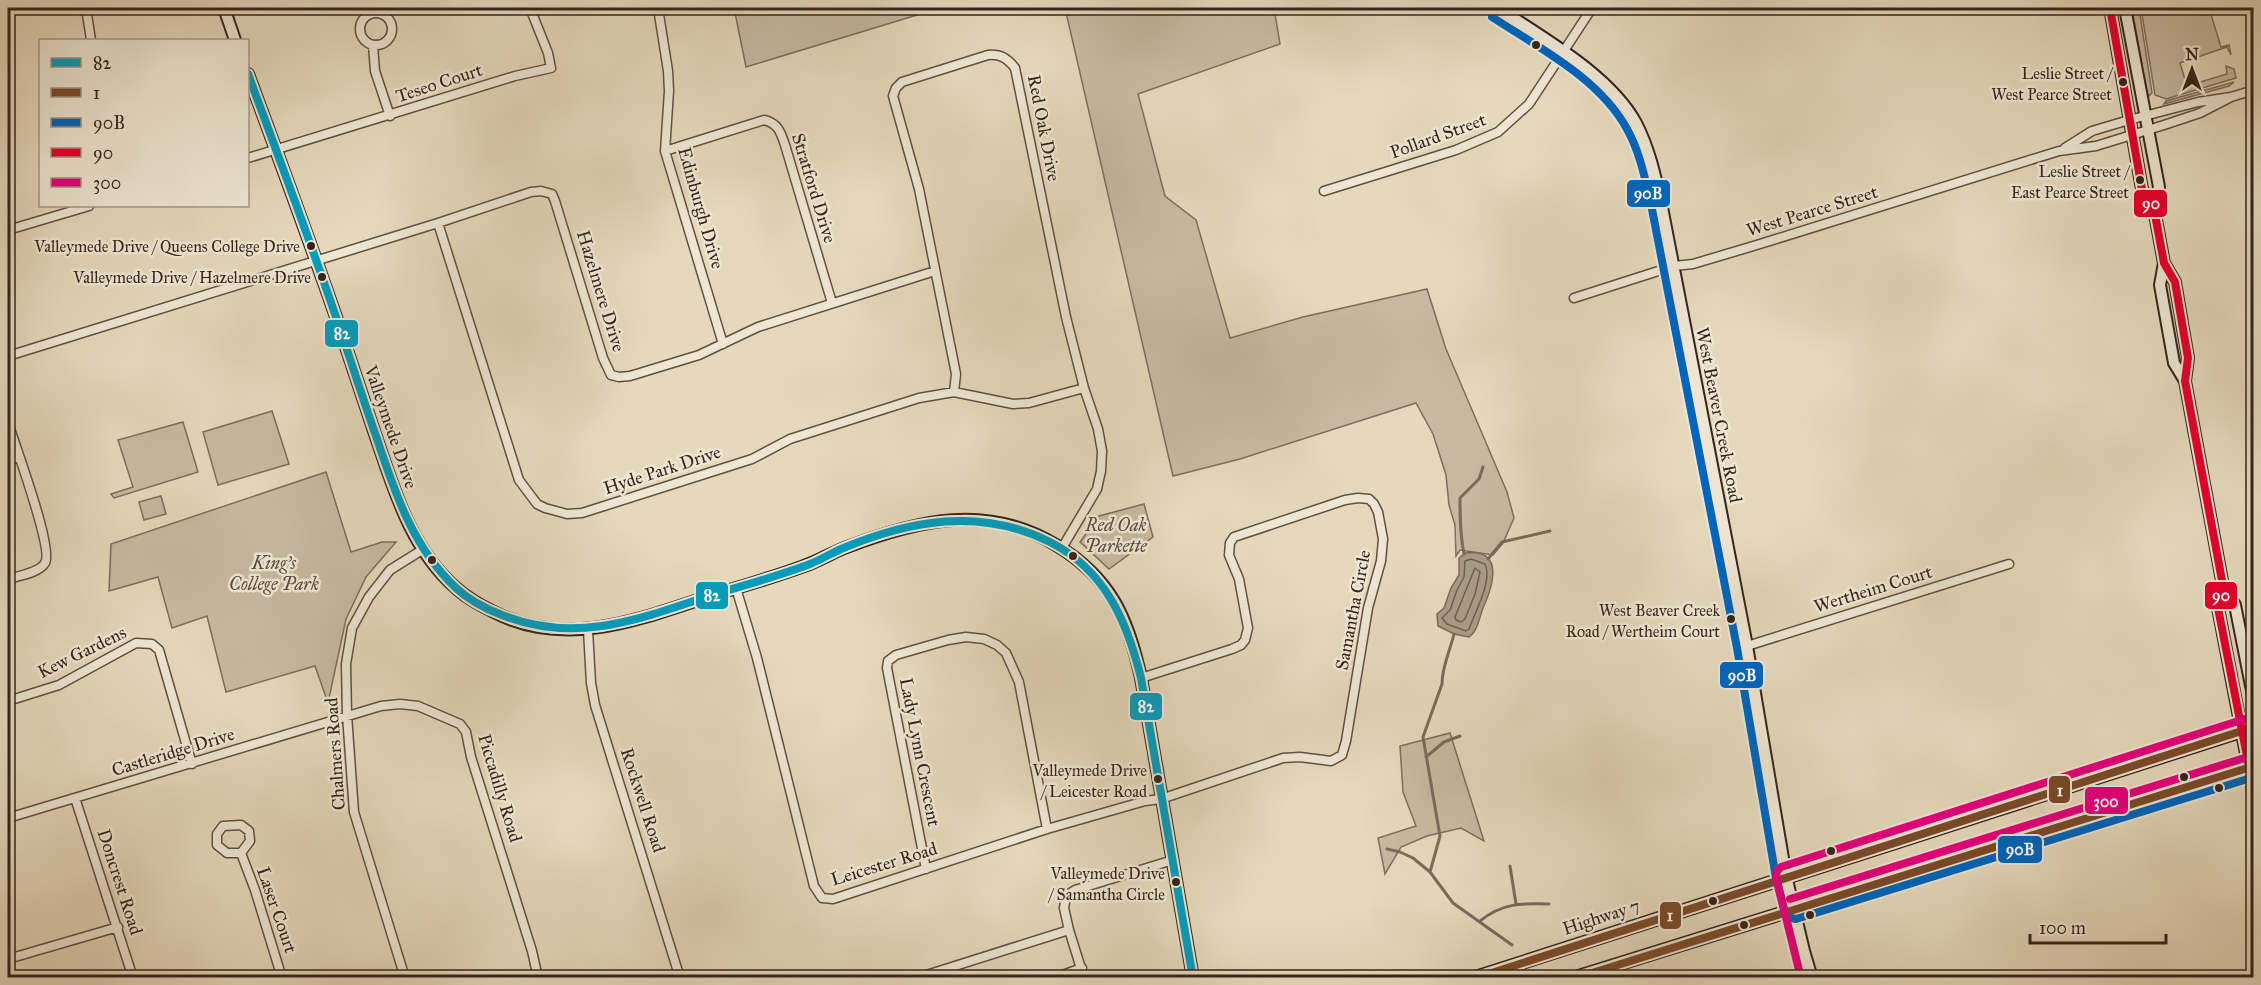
<svg xmlns="http://www.w3.org/2000/svg" width="2261" height="985" viewBox="0 0 2261 985" font-family="'IM FELL Great Primer',serif">
<style>
.green{fill:#c7b9a1;stroke:#7e6e5e;stroke-width:1.5}
.water{fill:#a99b85;stroke:#7a6b5b;stroke-width:1.5}
.lines{fill:none;stroke-linecap:round;stroke-linejoin:round}
.shore{stroke:#6e6050;stroke-width:1.5}
.stream{stroke:#7a6b5b;stroke-width:3}
.street-casing{stroke:#605143;stroke-width:11}
.secondary-casing{stroke:#34241b;stroke-width:14}
.primary-casing{stroke:#34241b;stroke-width:15}
.street{stroke:#eee6d3;stroke-width:8}
.secondary{stroke:#eee6d3;stroke-width:10}
.primary{stroke:#e5d8bc;stroke-width:12}
.bus-1-casing{stroke:#eee6d3;stroke-width:12}
.bus-2-casing{stroke:#eee6d3;stroke-width:12}
.bus-3-casing{stroke:#eee6d3;stroke-width:12}
.bus-4-casing{stroke:#eee6d3;stroke-width:12}
.bus-5-casing{stroke:#eee6d3;stroke-width:12}
.bus-1{stroke:#059cbc;stroke-width:8}
.bus-2{stroke:#7a4b2a;stroke-width:8}
.bus-3{stroke:#0065bd;stroke-width:8}
.bus-4{stroke:#e4002b;stroke-width:8}
.bus-5{stroke:#e5007d;stroke-width:8}
.bus-dot{fill:#34241b;stroke:#eee6d3;stroke-width:2}
.labels{text-anchor:middle;stroke-width:5;stroke-linejoin:round;paint-order:stroke}
.bus-label{font-size:16px;fill:#34241b;stroke:#eee6d3;text-anchor:end}
.street-label{font-size:18px;fill:#34241b;stroke:#eee6d3}
.park-label{font-size:18px;font-style:italic;fill:#59493c;stroke:#eee6d3}
.line-badge{stroke:#eee6d3;stroke-width:2}
.badge-label{font-size:16px;text-anchor:middle;font-weight:bold;fill:#fff}
</style>
<rect width="100%" height="100%" fill="#e5d8bc"/>
<filter id="stains"><feTurbulence type="fractalNoise" baseFrequency=".00333" numOctaves="4"/><feColorMatrix values="0 0 0 0 .2 0 0 0 0 .09 0 0 0 0 .02 0 0 0 .5 -.17"/></filter>
<radialGradient id="worn" r=".72"><stop offset=".6" stop-color="#630" stop-opacity="0"/><stop offset="1" stop-color="#630" stop-opacity=".3"/></radialGradient>
<path class="green" d="M734,8h166v2l7,-2h33l-194,59z
M1065,8h209l6,36 -142,50 27,102 31,24 34,118 73,-21 124,-28 19,60 61,143 7,26 -11,25 -10,12 -33,-5 -4,6 -1,-31 -6,-20 -3,-30 -13,-41 -17,-31 -176,56 -67,17z
M2132,8h7l13,85 -3,3 -3,-7z
M2141,8h68l12,39 8,-2 2,10 -4,-8 -47,16 7,23 40,-12 -1,-8 8,3 2,9 -70,21 -11,-4z
M2234,82l-5,4 -65,18 2,-3z
M272,411l17,53 -71,21 -15,-53z
M183,422l15,50 -84,26 -3,-4 22,-7 -15,-47z
M326,472l25,80 31,-10h14l-30,35 -20,42 -18,84 -13,-37 -89,26 -19,-76 -35,12 -14,-51 -49,14 2,-47z
M161,496l5,18 -22,6 -5,-18z
M1144,504l9,33 -44,32 -29,-27 19,-26z
M1450,733l34,108 -23,-13 -34,8 -26,11 -16,27 -7,-36 38,-12 -13,-34 -3,-46z"/>
<path class="water" d="M1465,553c40,-5 28,33 18,55 -4,10 -5,23 -14,29l-15,-3 -16,-8 -1,-12 7,-6 7,-20 8,-13v-17z"/>
<g class="lines">
<path class="shore" d="M1471,559l14,5c8,16 -10,48 -16,65l-3,2 -19,-7 -5,-6 8,-8 7,-20 7,-13 1,-16z
M1475,568l5,4 -5,22 -10,25 -4,3 -5,-2 -1,-3z"/>
<path class="stream" d="M1464,554c-4,-19 -4,-37 -4,-56l19,-19 4,-12
M1488,559l14,-17 48,-11
M1426,757l18,-15 16,-6
M1387,849l13,3 13,6 17,14 23,31 59,42
M1510,866l6,38
M1430,872l10,-36 -17,-99 19,-53c0,-18 8,-33 12,-50
M1480,921c22,-18 42,-18 69,-17"/>
<defs>
<path id="street" d="M86,8l5,32
M658,8l10,63 1,20 -4,60 58,193
M360 29a16 16 0 1 1 32 0a16 16 0 1 1-32 0Z
M373,45l2,26 15,45
M2065,148l27,-17 37,-11 69,-18 33,-5 23,-7
M665,151l99,-31c14,3 17,13 21,25l47,158
M248,158l267,-82 36,-8 -3,-15 -18,-45
M1324,191l132,-41 42,-18 31,-28 63,-96
M438,223l81,257 18,24 8,4 22,6 15,-1 170,-54 38,-20 129,-41 35,-6 59,12 16,-1 55,-15
M8,230l81,-24
M1574,298l100,-32 19,-2 67,-20 299,-93 37,-5 68,-21 36,-12 31,-16
M8,356l430,-133 93,-31 10,-1 11,3 3,7 48,157 8,17 8,2 11,-1 69,-21 59,-28 177,-56
M954,392l2,-18 -37,-185 -26,-93 3,-8 6,-6 86,-27c13,-1 19,3 27,13l51,249 18,71 14,41 4,22 -1,20 -4,18 -35,59
M8,422c6,21 46,127 37,141 -6,10 -27,13 -37,16
M8,460l11,-3
M736,588l21,70 57,228 8,12 11,1 214,-70 98,-28 16,-2 122,-41 17,-1 31,4 11,-6 4,-14 22,-133 13,-47 2,-22 -5,-27 -4,-8 -5,-5 -11,-1 -13,2 -111,37 -4,6 -1,12 10,24 9,49 -3,12 -4,5 -9,4 -91,29
M588,630l3,53 4,22 85,273
M1747,646l262,-82
M8,701l51,-16 77,-42 16,1 7,6 33,114
M75,798l58,180
M8,818l373,-112 19,-2 18,2 42,18 6,8 5,25 61,194 6,27
M241,853h-14l-10,-8v-11l6,-8 18,-1 8,6 1,10 -9,12 14,37 27,88
M926,869l-39,-201 1,-7 8,-6 52,-15 18,-3 18,2 13,6 9,8 13,29 28,147
M1069,930l15,48
M8,959l110,-32
M405,978l-51,-166 -7,-97 -1,-51 6,-36 17,-31 21,-27 32,-20
M917,978l152,-48 -5,-22 2,-12 9,-6 98,-30
M1054,978l28,-10"/>
<path id="secondary" d="M224,8l11,32
M1498,8c45,30 112,67 138,115 13,25 19,52 25,79l86,444 39,230 18,75 8,27
M2110,8l32,181 12,20 10,54 11,19 13,76 -3,23 38,205 -5,22 36,187
M2125,8l34,179 -5,22
M8,9l5,-1
M248,74c30,81 60,162 88,243 13,39 26,78 39,117 19,55 35,114 81,154 12,11 26,18 40,25 69,35 142,7 211,-16 32,-10 65,-19 97,-31 15,-5 29,-14 43,-19 71,-27 140,-44 209,-2 55,33 72,73 85,133l52,300
M2164,263l-4,22 14,78 11,18
M2223,586l12,19 19,96"/>
<path id="primary" d="M1474,978l780,-251
M1574,978l680,-212"/>
</defs>
<use href="#street" class="street-casing"/>
<use href="#secondary" class="secondary-casing"/>
<use href="#primary" class="primary-casing"/>
<use href="#street" class="street"/>
<use href="#secondary" class="secondary"/>
<use href="#primary" class="primary"/>
<defs>
<path id="bus-1" d="M248,74c30,81 60,161 88,243 14,41 27,82 41,122 18,54 36,109 79,149 13,12 30,21 46,27 72,29 135,5 204,-18 35,-11 70,-20 104,-33 10,-4 20,-10 31,-15 69,-29 139,-42 209,-7 55,28 77,79 91,136l52,300"/>
<path id="bus-2" d="M1476,978l778,-251
M1576,978l678,-212"/>
<path id="bus-3" d="M1492,17c47,31 107,61 135,112 13,23 18,50 24,75l86,444 39,230 10,39 10,2 458,-142"/>
<path id="bus-4" d="M2110,8l32,181 12,20 10,54 11,19 13,76 -3,23 38,205 -5,22 36,184"/>
<path id="bus-5" d="M1790,899l461,-143
M1801,978l-25,-101 1,-6 4,-4 470,-150"/>
</defs>
<use href="#bus-1" class="bus-1-casing"/>
<use href="#bus-2" class="bus-2-casing"/>
<use href="#bus-3" class="bus-3-casing"/>
<use href="#bus-4" class="bus-4-casing"/>
<use href="#bus-5" class="bus-5-casing"/>
<use href="#bus-1" class="bus-1"/>
<use href="#bus-2" class="bus-2"/>
<use href="#bus-3" class="bus-3"/>
<use href="#bus-4" class="bus-4"/>
<use href="#bus-5" class="bus-5"/>
</g>
<g class="bus-dot">
<circle cx="1536" cy="45" r="5"/>
<circle cx="2123" cy="82" r="5"/>
<circle cx="2140" cy="180" r="5"/>
<circle cx="311" cy="246" r="5"/>
<circle cx="322" cy="277" r="5"/>
<circle cx="1073" cy="556" r="5"/>
<circle cx="432" cy="560" r="5"/>
<circle cx="1731" cy="619" r="5"/>
<circle cx="2184" cy="777" r="5"/>
<circle cx="1158" cy="779" r="5"/>
<circle cx="2219" cy="788" r="5"/>
<circle cx="1831" cy="851" r="5"/>
<circle cx="1176" cy="882" r="5"/>
<circle cx="1713" cy="901" r="5"/>
<circle cx="1810" cy="915" r="5"/>
<circle cx="1744" cy="925" r="5"/>
</g>
<g class="labels">
<g class="bus-label">
<text x="2112" y="79">Leslie Street /<tspan x="2112" dy="21">West Pearce Street</tspan></text>
<text x="2129" y="177">Leslie Street /<tspan x="2129" dy="21">East Pearce Street</tspan></text>
<text x="300" y="252">Valleymede Drive / Queens College Drive</text>
<text x="311" y="283">Valleymede Drive / Hazelmere Drive</text>
<text x="1720" y="616">West Beaver Creek<tspan x="1720" dy="21">Road / Wertheim Court</tspan></text>
<text x="1147" y="776">Valleymede Drive<tspan x="1147" dy="21">/ Leicester Road</tspan></text>
<text x="1165" y="879">Valleymede Drive<tspan x="1165" dy="21">/ Samantha Circle</tspan></text>
</g>
<g class="street-label">
<text transform="translate(439 83) rotate(-18)" y="6">Teseo Court</text>
<text transform="translate(1044 128) rotate(79)" y="6">Red Oak Drive</text>
<text transform="translate(1438 136) rotate(-20)" y="6">Pollard Street</text>
<text transform="translate(814 188) rotate(73)" y="6">Stratford Drive</text>
<text transform="translate(701 208) rotate(74)" y="6">Edinburgh Drive</text>
<text transform="translate(1812 211) rotate(-17)" y="6">West Pearce Street</text>
<text transform="translate(601 291) rotate(73)" y="6">Hazelmere Drive</text>
<text transform="translate(1719 415) rotate(79)" y="6">West Beaver Creek Road</text>
<text transform="translate(391 427) rotate(71)" y="6">Valleymede Drive</text>
<text transform="translate(662 470) rotate(-18)" y="6">Hyde Park Drive</text>
<text transform="translate(1873 589) rotate(-17)" y="6">Wertheim Court</text>
<text transform="translate(1353 610) rotate(-79)" y="6">Samantha Circle</text>
<text transform="translate(82 652) rotate(-26)" y="6">Kew Gardens</text>
<text transform="translate(173 752) rotate(-17)" y="6">Castleridge Drive</text>
<text transform="translate(920 752) rotate(79)" y="6">Lady Lynn Crescent</text>
<text transform="translate(335 754) rotate(-94)" y="6">Chalmers Road</text>
<text transform="translate(500 788) rotate(73)" y="6">Piccadilly Road</text>
<text transform="translate(643 800) rotate(72)" y="6">Rockwell Road</text>
<text transform="translate(884 864) rotate(-17)" y="6">Leicester Road</text>
<text transform="translate(120 882) rotate(72)" y="6">Doncrest Road</text>
<text transform="translate(277 910) rotate(71)" y="6">Laser Court</text>
<text transform="translate(1601 917) rotate(-18)" y="6">Highway 7</text>
</g>
<g class="park-label">
<text x="1116" y="531">Red Oak<tspan x="1116" dy="21">Parkette</tspan></text>
<text x="274" y="569">King's<tspan x="274" dy="21">College Park</tspan></text>
</g>
</g>
<g class="line-badge">
<rect x="1626" y="179" width="45" height="29" rx="6" fill="#0065bd"/>
<rect x="2133" y="189" width="35" height="29" rx="6" fill="#e4002b"/>
<rect x="324" y="319" width="35" height="29" rx="6" fill="#059cbc"/>
<rect x="2204" y="581" width="34" height="29" rx="6" fill="#e4002b"/>
<rect x="695" y="581" width="34" height="29" rx="6" fill="#059cbc"/>
<rect x="1719" y="661" width="45" height="28" rx="6" fill="#0065bd"/>
<rect x="1129" y="692" width="34" height="29" rx="6" fill="#059cbc"/>
<rect x="2048" y="775" width="23" height="29" rx="6" fill="#7a4b2a"/>
<rect x="2084" y="786" width="45" height="29" rx="6" fill="#e5007d"/>
<rect x="1997" y="835" width="46" height="29" rx="6" fill="#0065bd"/>
<rect x="1659" y="901" width="23" height="29" rx="6" fill="#7a4b2a"/>
</g>
<g class="badge-label">
<text x="1648" y="199">90B</text>
<text x="2151" y="209">90</text>
<text x="342" y="339">82</text>
<text x="2221" y="601">90</text>
<text x="712" y="601">82</text>
<text x="1742" y="681">90B</text>
<text x="1146" y="712">82</text>
<text x="2060" y="796">1</text>
<text x="2106" y="807">300</text>
<text x="2020" y="855">90B</text>
<text x="1670" y="921">1</text>
</g>
<rect width="2261" height="985" fill="none" stroke="#e5d8bc" stroke-width="30"/>
<rect x="9" y="9" width="2243" height="967" fill="none" stroke="#34241b" stroke-width="3"/>
<rect x="15" y="15" width="2231" height="955" fill="none" stroke="#34241b" stroke-width="1.5"/>
<rect x="39" y="39" width="210" height="168" fill="#eee6d3" stroke="#a49889" stroke-width="1.5"/>
<rect x="51" y="58" width="30" height="9" fill="#059cbc" stroke="#a49889" stroke-width="1.5"/>
<text x="93" y="69" font-size="18" fill="#34241b">82</text>
<rect x="51" y="88" width="30" height="9" fill="#7a4b2a" stroke="#a49889" stroke-width="1.5"/>
<text x="93" y="99" font-size="18" fill="#34241b">1</text>
<rect x="51" y="118" width="30" height="9" fill="#0065bd" stroke="#a49889" stroke-width="1.5"/>
<text x="93" y="129" font-size="18" fill="#34241b">90B</text>
<rect x="51" y="148" width="30" height="9" fill="#e4002b" stroke="#a49889" stroke-width="1.5"/>
<text x="93" y="159" font-size="18" fill="#34241b">90</text>
<rect x="51" y="178" width="30" height="9" fill="#e5007d" stroke="#a49889" stroke-width="1.5"/>
<text x="93" y="189" font-size="18" fill="#34241b">300</text>
<g transform="translate(2192 69)" stroke="#eee6d3" stroke-width="4.5" paint-order="stroke">
<path d="M0-4.5L10 22L0 15L-10 22Z" fill="#34241b"/>
<text y="-9" font-size="16" font-weight="bold" text-anchor="middle" fill="#34241b">N</text>
</g>
<path d="M2030 934v9h136v-9" fill="none" stroke="#34241b" stroke-width="3"/>
<text x="2039" y="934" font-size="18" fill="#34241b" stroke="#eee6d3" stroke-width="4.5" paint-order="stroke">100 m</text>
<rect width="100%" height="100%" filter="url(#stains)"/>
<rect width="100%" height="100%" fill="url(#worn)"/>
</svg>
